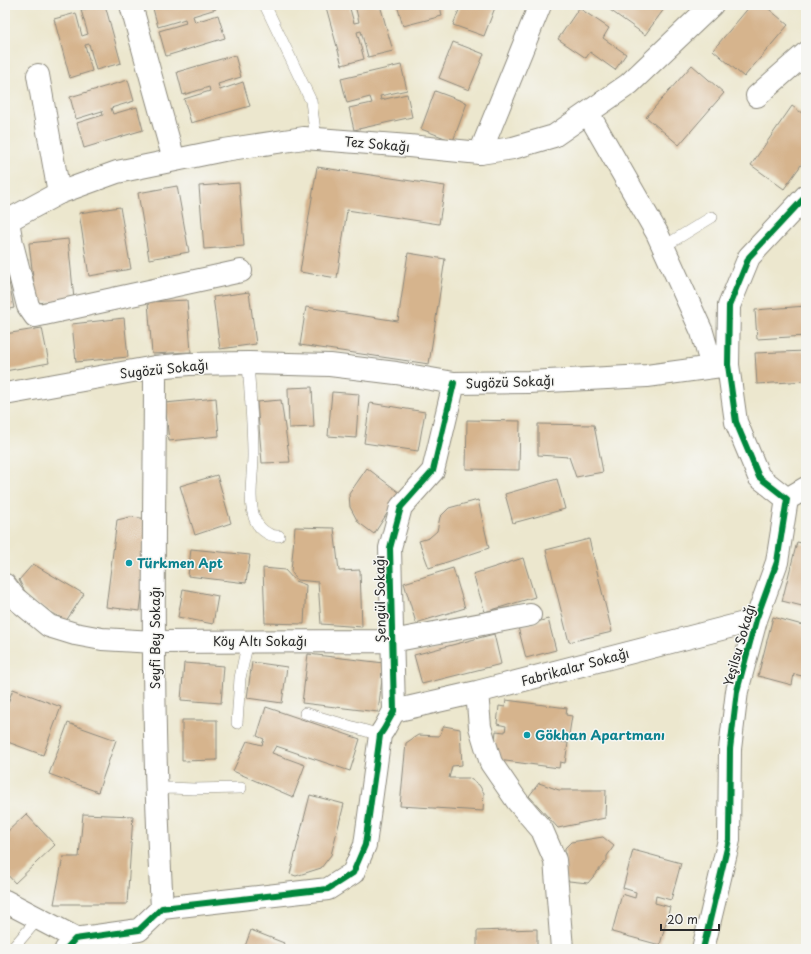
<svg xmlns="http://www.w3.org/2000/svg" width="811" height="954" viewBox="0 0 811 954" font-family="'Playpen Sans',sans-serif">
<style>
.building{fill:#d6b48d}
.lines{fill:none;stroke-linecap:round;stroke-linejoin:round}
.service-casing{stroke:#8c897c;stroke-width:12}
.minor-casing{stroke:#8c897c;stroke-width:24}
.tertiary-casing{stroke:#8c897c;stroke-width:24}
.service{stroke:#fff;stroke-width:11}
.minor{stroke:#fff;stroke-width:22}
.tertiary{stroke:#fff;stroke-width:22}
.cycleway-casing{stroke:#f6f6f2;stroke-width:8}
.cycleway{stroke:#00873e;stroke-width:6}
.culture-dot{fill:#0f9aa8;stroke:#f6f6f2;stroke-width:1.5}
.labels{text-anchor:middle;stroke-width:3;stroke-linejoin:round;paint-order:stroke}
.street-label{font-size:13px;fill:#2b2b2b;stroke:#f6f6f2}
.culture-label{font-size:13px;font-weight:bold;fill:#0d838f;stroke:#f6f6f2;text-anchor:start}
</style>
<rect width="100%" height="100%" fill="#f6f6f2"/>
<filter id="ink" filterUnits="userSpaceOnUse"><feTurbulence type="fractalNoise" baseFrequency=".025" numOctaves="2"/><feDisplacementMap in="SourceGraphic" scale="8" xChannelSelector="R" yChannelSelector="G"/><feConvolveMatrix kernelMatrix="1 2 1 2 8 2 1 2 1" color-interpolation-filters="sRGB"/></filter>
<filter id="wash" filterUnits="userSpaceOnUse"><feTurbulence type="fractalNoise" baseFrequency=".012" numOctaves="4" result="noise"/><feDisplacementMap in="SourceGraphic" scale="16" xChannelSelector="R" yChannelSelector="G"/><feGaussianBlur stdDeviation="0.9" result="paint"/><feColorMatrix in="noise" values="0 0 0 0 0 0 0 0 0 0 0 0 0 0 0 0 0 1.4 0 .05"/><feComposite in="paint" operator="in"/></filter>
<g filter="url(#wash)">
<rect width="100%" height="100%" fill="#ece7ce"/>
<g id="blocks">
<path class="building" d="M101,5h4l16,58 -25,7 -7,-26 -4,1 7,26 -22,7 -16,-59 22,-6 6,23 6,-2 -7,-24z
M152,5h63l1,4 -23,7 2,6 23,-7 7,23 -59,18 -7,-25 27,-8 -1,-4 -27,8z
M332,5h17l5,18 5,-1 -4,-17h25l13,46 -25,6 -7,-26 -4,1 7,27 -22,6 -16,-58z
M397,5h43l2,11 -39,10z
M461,5h35l-12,31 -31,-11z
M603,5h64l-22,30z
M751,5h13l24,20 -44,52 -31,-27z
M579,8l30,20 -6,10 23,16 -11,16 -25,-18 -4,6 -28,-19z
M453,42l31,12 -15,36 -30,-12z
M235,55l6,22 -23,7 2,6 23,-8 7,24 -59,17 -7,-24 26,-8 -1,-4 -26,8 -6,-23z
M401,65l6,25 -27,6 1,4 26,-6 5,23 -58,13 -5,-22 23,-5 -2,-6 -23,6 -6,-24z
M692,65l32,28 -45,52 -33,-28z
M128,80l6,21 -23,7 2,6 24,-7 6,23 -59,18 -7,-25 26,-8 -1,-4 -26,8 -6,-22z
M435,91l32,12 -14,38 -32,-12z
M792,106l14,10v42l-22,31 -33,-24z
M317,167l128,19 -6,38 -92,-14 -10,68 -37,-6z
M239,183l5,63 -40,3 -5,-63z
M177,186l12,66 -40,7 -11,-66z
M120,207l11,62 -42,7 -10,-63z
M68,239l6,60 -38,4 -7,-60z
M408,253l37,6 -16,105 -129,-19 6,-38 92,14z
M7,272l7,36 -9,2v-37z
M249,292l7,52 -36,5 -7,-52z
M187,300l4,52 -39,2 -4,-52z
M806,306v30l-49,3 -2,-29z
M124,318l4,39 -52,5 -4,-38z
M42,328l7,35 -44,8v-37z
M806,351v30l-49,3 -2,-31z
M312,387l2,40 -25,1 -1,-40z
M332,392l27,2 -3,44 -28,-2z
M216,398l3,38 -50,5 -4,-38z
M281,400l9,62 -28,1 -5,-61z
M370,403l55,9 -7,39 -54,-8z
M467,420l53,1 -1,49 -53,-1z
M538,424l56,1 9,47 -27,5 -7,-20 -31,-2z
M367,468l33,25 -26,41 -16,-12 -8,-15 -1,-13z
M217,475l14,48 -36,12 -15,-49z
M557,479l8,30 -52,14 -8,-29z
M478,500l11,48 -60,20 -10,-27 10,-3 8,-7 3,-14 9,-9z
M130,517l21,2 -11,92 -34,-4 11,-87z
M295,527l39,1 5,43 21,-1 2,57 -41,-3 -3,-42 -21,-2 -6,-9z
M589,539l23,93 -43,10 -23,-92z
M797,542l9,2v63l-24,-6z
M191,549l59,6 -4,28 -58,-7z
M523,558l12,39 -50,15 -12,-38z
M33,564l51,30 -18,27 -30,-18 -12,-13 -5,-10z
M263,568l22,2 10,11 11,4 -2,39 -39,-1z
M453,568l12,40 -49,15 -12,-40z
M183,589l35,7 -5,28 -35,-7z
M773,617l33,9 -2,11 2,1v39l-12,-3 -2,11 -34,-9z
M548,619l8,31 -30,8 -8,-31z
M494,634l7,30 -79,20 -8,-29z
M308,654l76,9 -6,49 -76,-9z
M252,662l35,5 -5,36 -35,-5z
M184,663l40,3 -3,37 -40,-3z
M13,689l48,18 -18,48 -38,-14v-30z
M506,700l61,8 -1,7 6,1 -3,19 -11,-1 -1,7 11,2 -3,20 -5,-1 -1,6 -61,-8 -4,-7 2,-22 9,1 1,-6 -9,-2 2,-18 6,1z
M266,707l94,32 -10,32 -74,-25 -4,7 33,12 -12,32 -60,-26 14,-30 15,4 2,-6 -7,-3z
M182,720h35v40l-35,1z
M68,723l48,17 -18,52 -49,-18z
M444,726l16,3 2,36 -10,1 -3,12h20l10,7 5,8 -1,18 -83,-5 6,-63 12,-8 21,1z
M539,783l20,7h47l-1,28 -47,10 -29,-32z
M310,795l34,9 -13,51 -10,13 -25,8 -6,-2z
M26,814l29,31 -40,38 -10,-11v-38z
M83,814l50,2 -6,88h-73l9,-47h16z
M603,837l11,9 -7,10v4l-19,23 -19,-2 -4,-3v-30l6,-6z
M633,850l48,13 -10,37 -15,-4 -1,7 15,4 -10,38 -48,-13 10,-38 13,4 1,-6 -13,-4z
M537,929v20h-60v-18z
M251,930l33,13 -3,6h-37z"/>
</g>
</g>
<g filter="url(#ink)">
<use href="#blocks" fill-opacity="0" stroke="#8c897c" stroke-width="1"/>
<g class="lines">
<defs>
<path id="service" d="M265,5l46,96 5,38
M663,247l49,-30
M248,363c2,30 5,62 5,92 0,20 -5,43 1,62 3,10 14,20 25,19
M305,713l75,22
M237,723l3,-45 8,-37
M157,789l13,-1 24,1 47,-1
M12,949l26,-30"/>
<path id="minor" d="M38,75l21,118
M757,96l49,-43
M588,113l69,120 45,99 10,35
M480,153l60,-148
M5,218l3,3 4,23 16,62 7,10 206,-45
M155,367c0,92 -2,184 -1,275 0,89 3,177 8,266
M5,394l150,-27 34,-3 59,-1 82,2 66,8 58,10 74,-1 119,-6 81,-11
M787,499l19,-11
M5,585l10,13 34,28 26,8 27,5 52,3 238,-1 138,-26
M477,692l3,35 11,36 26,38 25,29 13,30 7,89
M394,711l83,-19 279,-72
M5,901l82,43
M66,949l9,-10 64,-9 23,-22 166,-19 25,-16 12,-28 15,-110 4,-6 10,-18 -4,-163 11,-41 32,-36 21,-88
M703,949l26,-109 1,-91 7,-58 19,-71 21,-58 10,-63 -28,-22 -23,-55 -8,-57 1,-59 20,-49 57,-61"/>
<path id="tertiary" d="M131,5l43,155
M5,222l54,-29 58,-21 107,-22 80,-12 105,8 71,7 33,-5 41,-12 75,-52 83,-79"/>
</defs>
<use href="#service" class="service-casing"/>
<use href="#minor" class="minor-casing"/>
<use href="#tertiary" class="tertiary-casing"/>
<use href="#service" class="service"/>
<use href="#minor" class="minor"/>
<use href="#tertiary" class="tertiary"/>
<defs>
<path id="cycleway" d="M66,949l9,-10 64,-9 23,-22 166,-19 25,-16 12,-28 15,-110 4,-6 10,-18 -4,-163 11,-41 32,-36 21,-88
M703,949l26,-109 1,-91 7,-58 19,-71 21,-58 10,-63 -28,-22 -23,-55 -8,-57 1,-59 20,-49 57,-61"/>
</defs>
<use href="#cycleway" class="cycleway-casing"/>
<use href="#cycleway" class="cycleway"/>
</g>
</g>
<g class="culture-dot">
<circle cx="129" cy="563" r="4"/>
<circle cx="527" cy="735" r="4"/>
</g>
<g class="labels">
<g class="street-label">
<text transform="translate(377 144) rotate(5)" y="5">Tez Sokağı</text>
<text transform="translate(164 369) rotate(-6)" y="5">Sugözü Sokağı</text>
<text transform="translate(510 382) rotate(-2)" y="5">Sugözü Sokağı</text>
<text transform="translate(380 599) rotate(-91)" y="5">Şengül Sokağı</text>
<text transform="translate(155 638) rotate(-90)" y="5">Seyfi Bey Sokağı</text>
<text x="260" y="646">Köy Altı Sokağı</text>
<text transform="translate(739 645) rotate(-74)" y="5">Yeşilsu Sokağı</text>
<text transform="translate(575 667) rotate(-15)" y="5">Fabrikalar Sokağı</text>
</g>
<g class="culture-label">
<text x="137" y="568">Türkmen Apt</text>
<text x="535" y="740">Gökhan Apartmanı</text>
</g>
</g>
<rect width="811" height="954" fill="none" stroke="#f6f6f2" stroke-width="20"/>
<path d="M661 924v6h58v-6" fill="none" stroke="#2b2b2b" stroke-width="2"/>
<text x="667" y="924" font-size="12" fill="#2b2b2b" stroke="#f6f6f2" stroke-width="3" paint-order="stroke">20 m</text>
</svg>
